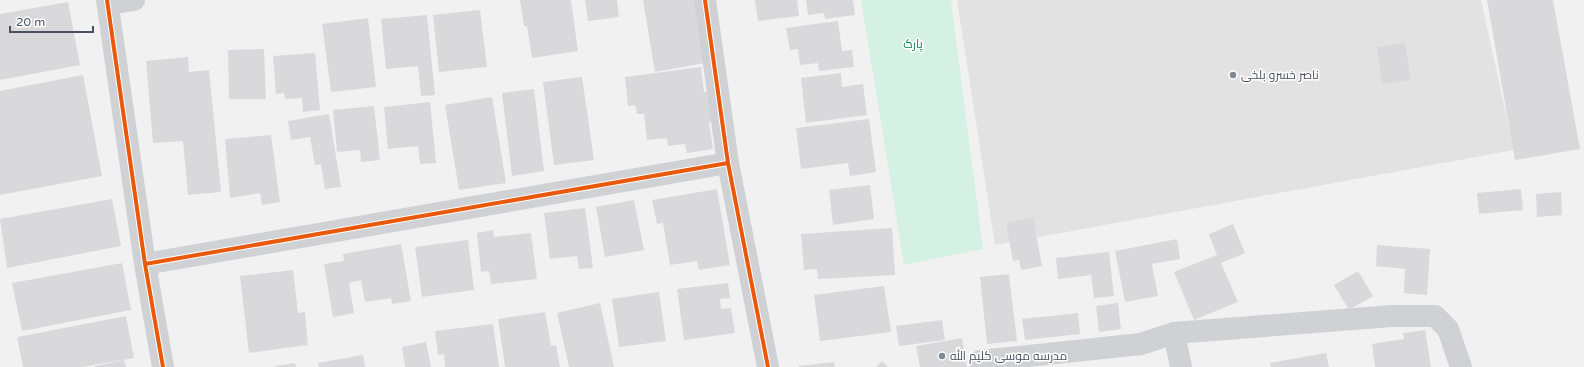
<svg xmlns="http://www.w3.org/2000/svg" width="1584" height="367" viewBox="0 0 1584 367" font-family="'Varela Round',Cairo,sans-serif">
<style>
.education{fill:#e3e2e3}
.green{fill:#d5f1e3}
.building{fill:#d9d9db}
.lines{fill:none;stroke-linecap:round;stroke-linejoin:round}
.street{stroke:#cfd1d4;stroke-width:22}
.cycleway-casing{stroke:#fff;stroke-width:6}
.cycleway{stroke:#e8590c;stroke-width:4}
.poi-dot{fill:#838992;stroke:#fff;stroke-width:1.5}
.labels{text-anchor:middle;stroke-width:3;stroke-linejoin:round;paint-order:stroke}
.park-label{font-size:12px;fill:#138459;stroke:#fff}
.poi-label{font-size:12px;fill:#47515f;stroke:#fff;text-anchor:start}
</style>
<rect width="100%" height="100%" fill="#f2f1f1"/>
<path class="education" d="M957,0h524l33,150 -519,95z"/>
<path class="green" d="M861,0h90l32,249 -79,16z"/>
<path class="building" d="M520,0h51l7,51 -46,7 -5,-32h-3z
M585,0h32l2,17 -31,4z
M643,0h57l10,62 -55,10z
M755,0h42l2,16 -41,5z
M806,0h47l2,15 -30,4 -1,-6 -16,2z
M1487,0h66l27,149 -65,11z
M68,2l12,63 -80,15v-66z
M480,10l7,57 -48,5 -6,-57z
M427,15l8,80 -14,1 -3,-30 -32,3 -5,-50z
M368,18l8,69 -45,5 -9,-68z
M838,21l4,30 10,-1 2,17 -35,4 -1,-8 -18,2 -2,-16 -8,1 -4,-22z
M1405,43l6,37 -29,4 -5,-37z
M264,49l2,50h-37l-1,-49z
M315,53l5,57 -17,2 -1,-14 -17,1 -1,-6 -8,1 -3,-38z
M188,57l1,15 20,-2 12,122 -33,3 -5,-54 -30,2 -7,-82z
M701,67l3,25 5,-1 4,31h-4l4,27 -26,4 -2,-9 -17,2 -1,-8 -20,2 -3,-26h-7l-2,-9 -7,1 -3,-29z
M841,73l1,14 21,-3 4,31 -61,8 -5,-45z
M83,75l19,101 -102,19v-104z
M582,77l12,83 -40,5 -11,-83z
M534,89l10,82 -32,5 -10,-83z
M492,97l14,86 -47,7 -14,-85z
M430,102l6,61 -16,1 -2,-18 -30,3 -4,-42z
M374,106l6,54 -19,2 -1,-12 -23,2 -4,-42z
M329,114l12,73 -16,2 -4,-25 -6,1 -5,-28 -19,3 -3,-19z
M869,119l7,53 -26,4 -2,-13 -47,6 -5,-41z
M271,135l9,67 -18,3 -2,-12 -30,5 -5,-59z
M870,185l4,34 -41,6 -4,-35z
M717,189l13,76 -31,5 -2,-9 -27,4 -7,-42 -6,1 -5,-24z
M1521,189l2,21 -44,4 -2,-21z
M1561,192l1,23 -25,2 -1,-23z
M112,199l9,47 -114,22 -7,-49z
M634,200l10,50 -39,7 -9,-50z
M585,208l8,60 -14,1 -2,-13 -27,3 -6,-46z
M1033,217l9,49 -21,4 -2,-10 -6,1 -7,-38z
M1233,224l12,29 -24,10 17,39 -44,18 -20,-48 43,-17 -8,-21z
M892,228l3,47 -77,4 -1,-10 -13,1 -3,-36z
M493,230l1,7 37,-4 6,46 -46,5 -2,-13 -8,1 -4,-39z
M1177,239l3,20 -28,5 6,32 -33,6 -10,-51z
M468,240l6,50 -52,7 -7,-50z
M401,244l10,57 -19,3 -1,-6 -26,4 -4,-22 -12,3 5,30 -21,4 -9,-53 20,-3 -1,-7z
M1377,245l53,4 -3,46 -23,-2 1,-24 -29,-3z
M1109,252l5,44 -20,2 -3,-23 -33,4 -2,-21z
M122,263l9,47 -109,21 -10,-48z
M293,270l5,43 7,-1 3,33 -59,8 -9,-77z
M1358,271l15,25 -24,14 -15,-25z
M1009,274l8,67 -30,3 -7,-67z
M728,283l2,15 -10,1 1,10 10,-1 4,25 -51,7 -7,-51z
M884,286l7,46 -71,9 -6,-46z
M659,292l7,49 -47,6 -7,-48z
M600,303l14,64h-45l-12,-54z
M1118,303l3,26 -22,3 -3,-26z
M545,312l6,34 5,-1 4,22h-55l-7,-48z
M1078,313l2,21 -55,6 -3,-21z
M126,316l8,42 -52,9h-59l-6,-30z
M942,320l3,20 -46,6 -3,-20z
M493,324l6,43h-54l-1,-13 -6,1 -3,-24z
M1425,330l6,37h-56l-3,-23 32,-5 -1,-6z
M962,338l5,29h-47l-4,-21z
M426,342l5,25h-26l-3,-20z
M1326,353l3,14h-58l-1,-4z
M363,355l2,12h-46l-1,-4z
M124,360l2,7h-31v-1z
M882,361l6,6h-12z
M834,362l1,5h-36v-1z
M295,363l1,4h-21v-1z"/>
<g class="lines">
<path class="street" d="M107,0l38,264 18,103
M705,0l23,163 40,204
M108,4l26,-4
M145,264l583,-101
M1174,333l218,-17h43l13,13 13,38
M981,367l-1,-6 161,-17 33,-11 7,34"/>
<defs>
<path id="cycleway" d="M107,0l38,264 18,103
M705,0l23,163 40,204
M145,264l583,-101"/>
</defs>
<use href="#cycleway" class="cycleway-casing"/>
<use href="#cycleway" class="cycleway"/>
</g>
<g class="poi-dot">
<circle cx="1233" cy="75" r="4"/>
<circle cx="942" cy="356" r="4"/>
</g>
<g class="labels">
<g class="park-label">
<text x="913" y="48">پارک</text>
</g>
<g class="poi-label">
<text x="1241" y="79">ناصر خسرو بلخی</text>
<text x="950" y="360">مدرسه موسی کلیم الله</text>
</g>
</g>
<path d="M10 26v6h83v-6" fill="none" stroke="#47515f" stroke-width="2"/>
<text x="16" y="26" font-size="12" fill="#47515f" stroke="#ffffff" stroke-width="3" paint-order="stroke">20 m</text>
</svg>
